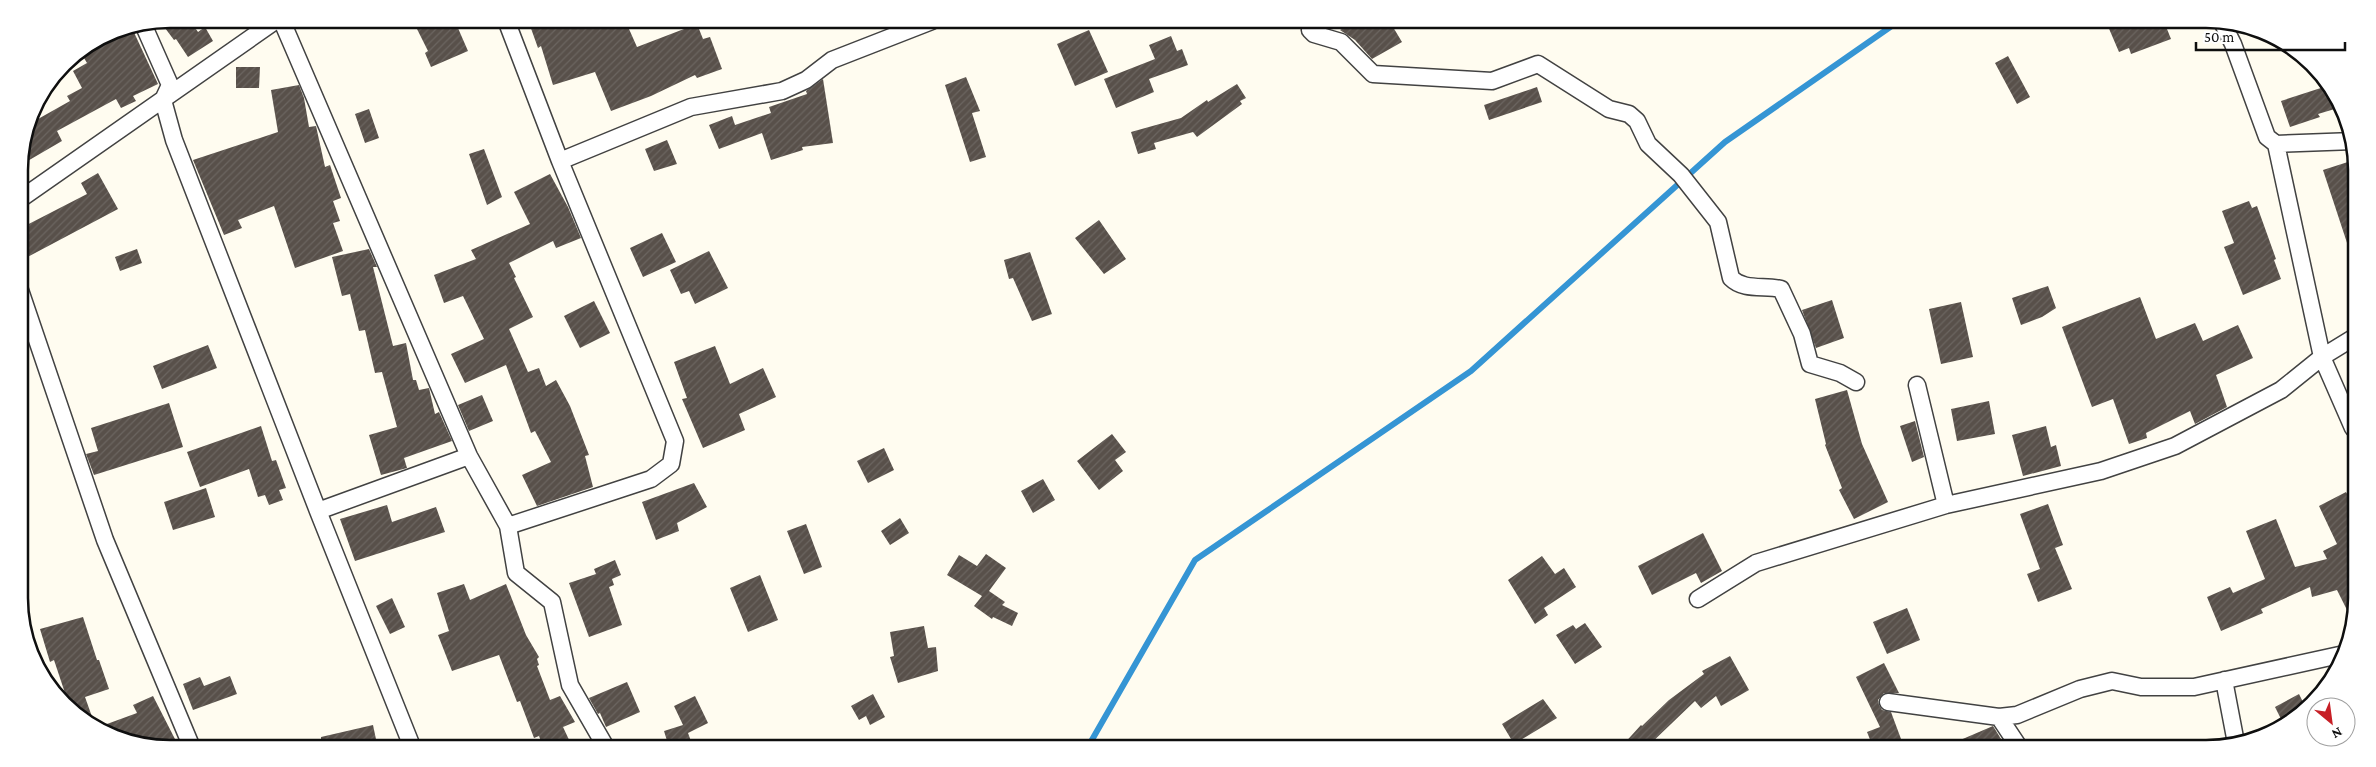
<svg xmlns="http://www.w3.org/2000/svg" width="2376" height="767" viewBox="0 0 2376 767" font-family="'Crimson Pro',serif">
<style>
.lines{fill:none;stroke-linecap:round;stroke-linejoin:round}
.stream{stroke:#3595d4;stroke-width:6}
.building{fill:url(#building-hatch)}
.minor-casing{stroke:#424242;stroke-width:19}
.minor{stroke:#fff;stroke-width:16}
.rim{fill:none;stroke:#0f0f0f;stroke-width:2.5}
</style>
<defs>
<pattern id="building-hatch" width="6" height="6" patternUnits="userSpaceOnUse" patternTransform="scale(1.25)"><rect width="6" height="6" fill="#58504a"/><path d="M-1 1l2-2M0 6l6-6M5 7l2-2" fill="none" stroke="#6b6560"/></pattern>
</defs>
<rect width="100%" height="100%" fill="#fffcf0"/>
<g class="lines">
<path class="stream" d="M1089,745l106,-185 276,-189 254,-229 171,-119"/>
</g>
<path class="building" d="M178,19h11l9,13 7,-5 8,14 -25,16 -12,-18 -2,1 -9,-12z
M412,19h42l14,32 -37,16 -6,-14 3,-2z
M528,20h97l12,27 60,-23 6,15 7,-2 12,32 -25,9 -2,-3 -44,21 -40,15 -16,-39 -42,13 -12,-39 -3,2z
M1355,22h35l12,20 -30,17 -17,-19 -15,-10z
M2107,24h58l6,15 -40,15 -2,-6 -10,4z
M131,26l27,58 -25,12 3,5 -15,7 -5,-9 -59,32 5,10 -43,25 13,-57 6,10 32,-18 -3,-5 15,-8 -9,-17 14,-8 -6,-10 15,-8 -2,-3 18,-12z
M1089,30l19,42 -33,14 -18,-42z
M1171,36l6,15 5,-2 6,16 -39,14 5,13 -38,16 -12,-29 51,-20 -6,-14z
M2008,56l22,41 -13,7 -22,-41z
M236,67h24l-1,21h-23z
M966,77l14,34 -8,2 14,44 -16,5 -25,-77z
M823,79l10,64 -31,4 1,3 -32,10 -9,-27 -43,16 -10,-24 23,-9 3,9 36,-12 -2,-6 38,-13 -1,-3z
M1237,84l9,14 -6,3 2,3 -45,33 -4,-5 -39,11 2,6 -18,5 -7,-22 50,-14 26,-18 1,2z
M299,85l5,13 5,29 7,-1 9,41 5,-2 11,33 -8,3 7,20 -7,2 10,28 -48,17 -21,-62 -36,14 4,8 -18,7 -31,-75 85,-28 -7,-42z
M2327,86l11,22 -20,6 2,3 -30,10 -9,-26z
M1537,87l5,15 -53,18 -5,-15z
M369,109l10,29 -14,5 -10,-29z
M667,140l10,24 -23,7 -9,-22z
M484,149l18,48 -15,8 -18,-51z
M2354,160v94l-3,1 -28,-85z
M98,173l20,36 -98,52 -1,-32 68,-35 -6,-11z
M550,174l18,33 13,31 -25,10 -3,-7 -44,22 7,14 -2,1 19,39 -24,12 19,43 11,-4 7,18 10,-6 14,26 19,49 -4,1 8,31 -56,19 -15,-31 29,-13 -16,-31 -4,2 -25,-68 -41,18 -14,-29 33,-15 -21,-43 -19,7 -10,-28 42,-16 -5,-9 59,-26 -16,-32z
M2249,201l3,7 5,-2 19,53 -2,1 7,19 -38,16 -19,-48 10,-4 -12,-32z
M1099,220l27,39 -22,15 -29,-36z
M662,233l14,29 -33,15 -13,-29z
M137,249l5,14 -22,8 -5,-14z
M369,249l8,18h-4l20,79 13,-3 7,37h3l3,10 10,-2 6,26 4,-2 13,29 -48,17 3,10 -26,7 -12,-40 28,-8 -15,-55 -7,1 -10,-43 -6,1 -9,-37 -8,2 -10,-39z
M709,251l19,37 -33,16 -6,-13 -8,3 -11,-24z
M1030,252l22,62 -20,7 -19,-43 -4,1 -5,-19z
M2048,286l8,22 -14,9 -21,8 -9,-27z
M2140,297l16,42 39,-16 8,18 35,-16 15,33 -37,17 11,32 -32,17 -5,-13 -44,22 1,5 -18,6 -16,-45 -21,8 -30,-80z
M1832,300l12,38 -28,10 -14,-38z
M594,301l16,32 -30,15 -16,-32z
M1961,302l12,55 -32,7 -12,-55z
M208,345l9,23 -55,21 -9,-23z
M715,346l15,38 33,-16 13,29 -37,17 6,16 -42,18 -21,-49 5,-1 -13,-36z
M1847,390l15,54 26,58 -34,17 -15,-29 3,-2 -17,-43 1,-1 -11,-45z
M482,395l11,26 -24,10 -11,-26z
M1989,401l6,33 -38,7 -6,-32z
M169,403l14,44 -89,28 -8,-21 12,-3 -7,-23z
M1915,421l9,36 -12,5 -12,-36z
M261,426l11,35 4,-1 10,28 -7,2 4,10 -14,5 -4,-10 -7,2 -9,-28 -49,18 -13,-35z
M2046,426l5,21 5,-2 5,21 -38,10 -11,-41z
M1112,434l14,18 -11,8 8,11 -24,19 -22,-29z
M884,448l10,22 -26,13 -11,-22z
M1043,479l12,21 -22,13 -12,-22z
M694,483l13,24 -30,16 2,8 -23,9 -14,-38z
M206,488l9,29 -42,13 -9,-28z
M2346,492l7,13 -1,115 -15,-30 -25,7 -2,-10 -49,22 2,4 -42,18 -14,-34 23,-10 3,6 32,-14 -19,-48 30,-12 19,48 32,-8 -4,-8 14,-7 -18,-38z
M2048,504l15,41 -8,3 17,41 -34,13 -11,-28 13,-5 -20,-55z
M387,505l5,17 44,-15 9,25 -90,29 -15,-42z
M900,518l9,15 -19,12 -9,-14z
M806,524l16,43 -18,7 -17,-43z
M1703,533l19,38 -21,12 -5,-10 -44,22 -14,-29z
M986,554l20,14 -17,23 16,11 -3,3 16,8 -6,13 -19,-9 -1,2 -18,-13 8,-10 -35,-21 12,-20 18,11z
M1542,556l13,18 9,-6 12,19 -32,21 4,7 -13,9 -27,-44z
M615,560l6,15 -9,4 2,6 -5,2 13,38 -33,12 -20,-54 27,-9 -2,-5z
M760,575l18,45 -30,12 -18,-44z
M464,584l6,16 36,-16 20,51 13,22 -2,2 2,6 -2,1 13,34 10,-4 15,26 -12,5 8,17h-29l-3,-8 -5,2 -14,-37 -3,1 -18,-47 -47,16 -14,-36 11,-4 -12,-38z
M392,598l13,29 -15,7 -14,-28z
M1907,608l13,32 -33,14 -14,-32z
M83,617l14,43h2l10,29 -24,8 11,31 41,-15 -4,-8 20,-9 24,47h-47l-36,-15 -24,-20 -16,-48 -4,2 -10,-33z
M1585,623l17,24 -27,17 -19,-29 17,-10 3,4z
M924,626l4,22 8,-1 2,24 -40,12 -8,-26 4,-1 -4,-24z
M1730,656l19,34 -28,16 -5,-10 -15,12 -6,-7 -48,46h-26l20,-22 1,1 27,-26 35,-26 -2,-3z
M1884,663l15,30h-15l-6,7 1,5 3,5 9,2 13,35h-31l-6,-15 13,-5 -24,-50z
M230,676l7,18 -44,16 -10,-26 17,-7 4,9z
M627,682l13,30 -34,15 -6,-14 -2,1 -9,-16z
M873,694l12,23 -15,8 -4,-9 -7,4 -8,-14z
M2299,694l7,14 -8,9 -14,8 -9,-18z
M695,696l13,27 -20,10 4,11h-24l-4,-13 19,-6 -9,-19z
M1543,699l14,19 -43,26 -12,-20z
M373,725l4,19 -56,-1v-6z
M1993,726l13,21h-62z"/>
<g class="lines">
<defs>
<path id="minor" d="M281,19l188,437 39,70 8,47 36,29 18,83 34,59
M506,20l54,141 115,280 -4,23 -20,15 -143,47
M1312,22l-2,8 4,4 27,8 32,32 119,7 46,-17 71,45 20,5 8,7 11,23 33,31 37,47 13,56c13,13 33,7 50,11l21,45 8,30 30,9 16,9
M143,24l27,61 -7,15 11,40 144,371 93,233
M2223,24l10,20 34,93 9,7 78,-3
M2276,144l46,213 31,71
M560,161l131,-54 91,-16 24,-11 26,-20 100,-39
M19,200l259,-181
M20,290l85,250 85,203
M1946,505l155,-34 74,-25 106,-56 41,-33 31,-19
M318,511l151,-55
M1698,599l58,-36 190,-58 -29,-120
M2224,680l12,63
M1888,702l111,15 18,-2 63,-26 32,-8 29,6h53l150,-33
M1999,717l20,30"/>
</defs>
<use href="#minor" class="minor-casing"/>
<use href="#minor" class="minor"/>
</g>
<path d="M0 0H2376V767H0ZM170 28H2206A142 142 0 0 1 2348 170V598A142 142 0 0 1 2206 740H170A142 142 0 0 1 28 598V170A142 142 0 0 1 170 28Z" fill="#fff" fill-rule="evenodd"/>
<path class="rim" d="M170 28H2206A142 142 0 0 1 2348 170V598A142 142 0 0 1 2206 740H170A142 142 0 0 1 28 598V170A142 142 0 0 1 170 28Z"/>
<g transform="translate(2331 722) rotate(151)"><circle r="24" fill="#ffffff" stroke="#9f9f9f"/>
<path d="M0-4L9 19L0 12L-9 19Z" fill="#c71f26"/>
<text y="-8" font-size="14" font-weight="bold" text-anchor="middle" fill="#0f0f0f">N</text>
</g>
<path d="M2196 42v8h149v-8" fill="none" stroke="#0f0f0f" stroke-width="2.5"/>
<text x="2204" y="42" font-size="15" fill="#0f0f0f" stroke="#ffffff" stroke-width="4" paint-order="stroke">50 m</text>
</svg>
